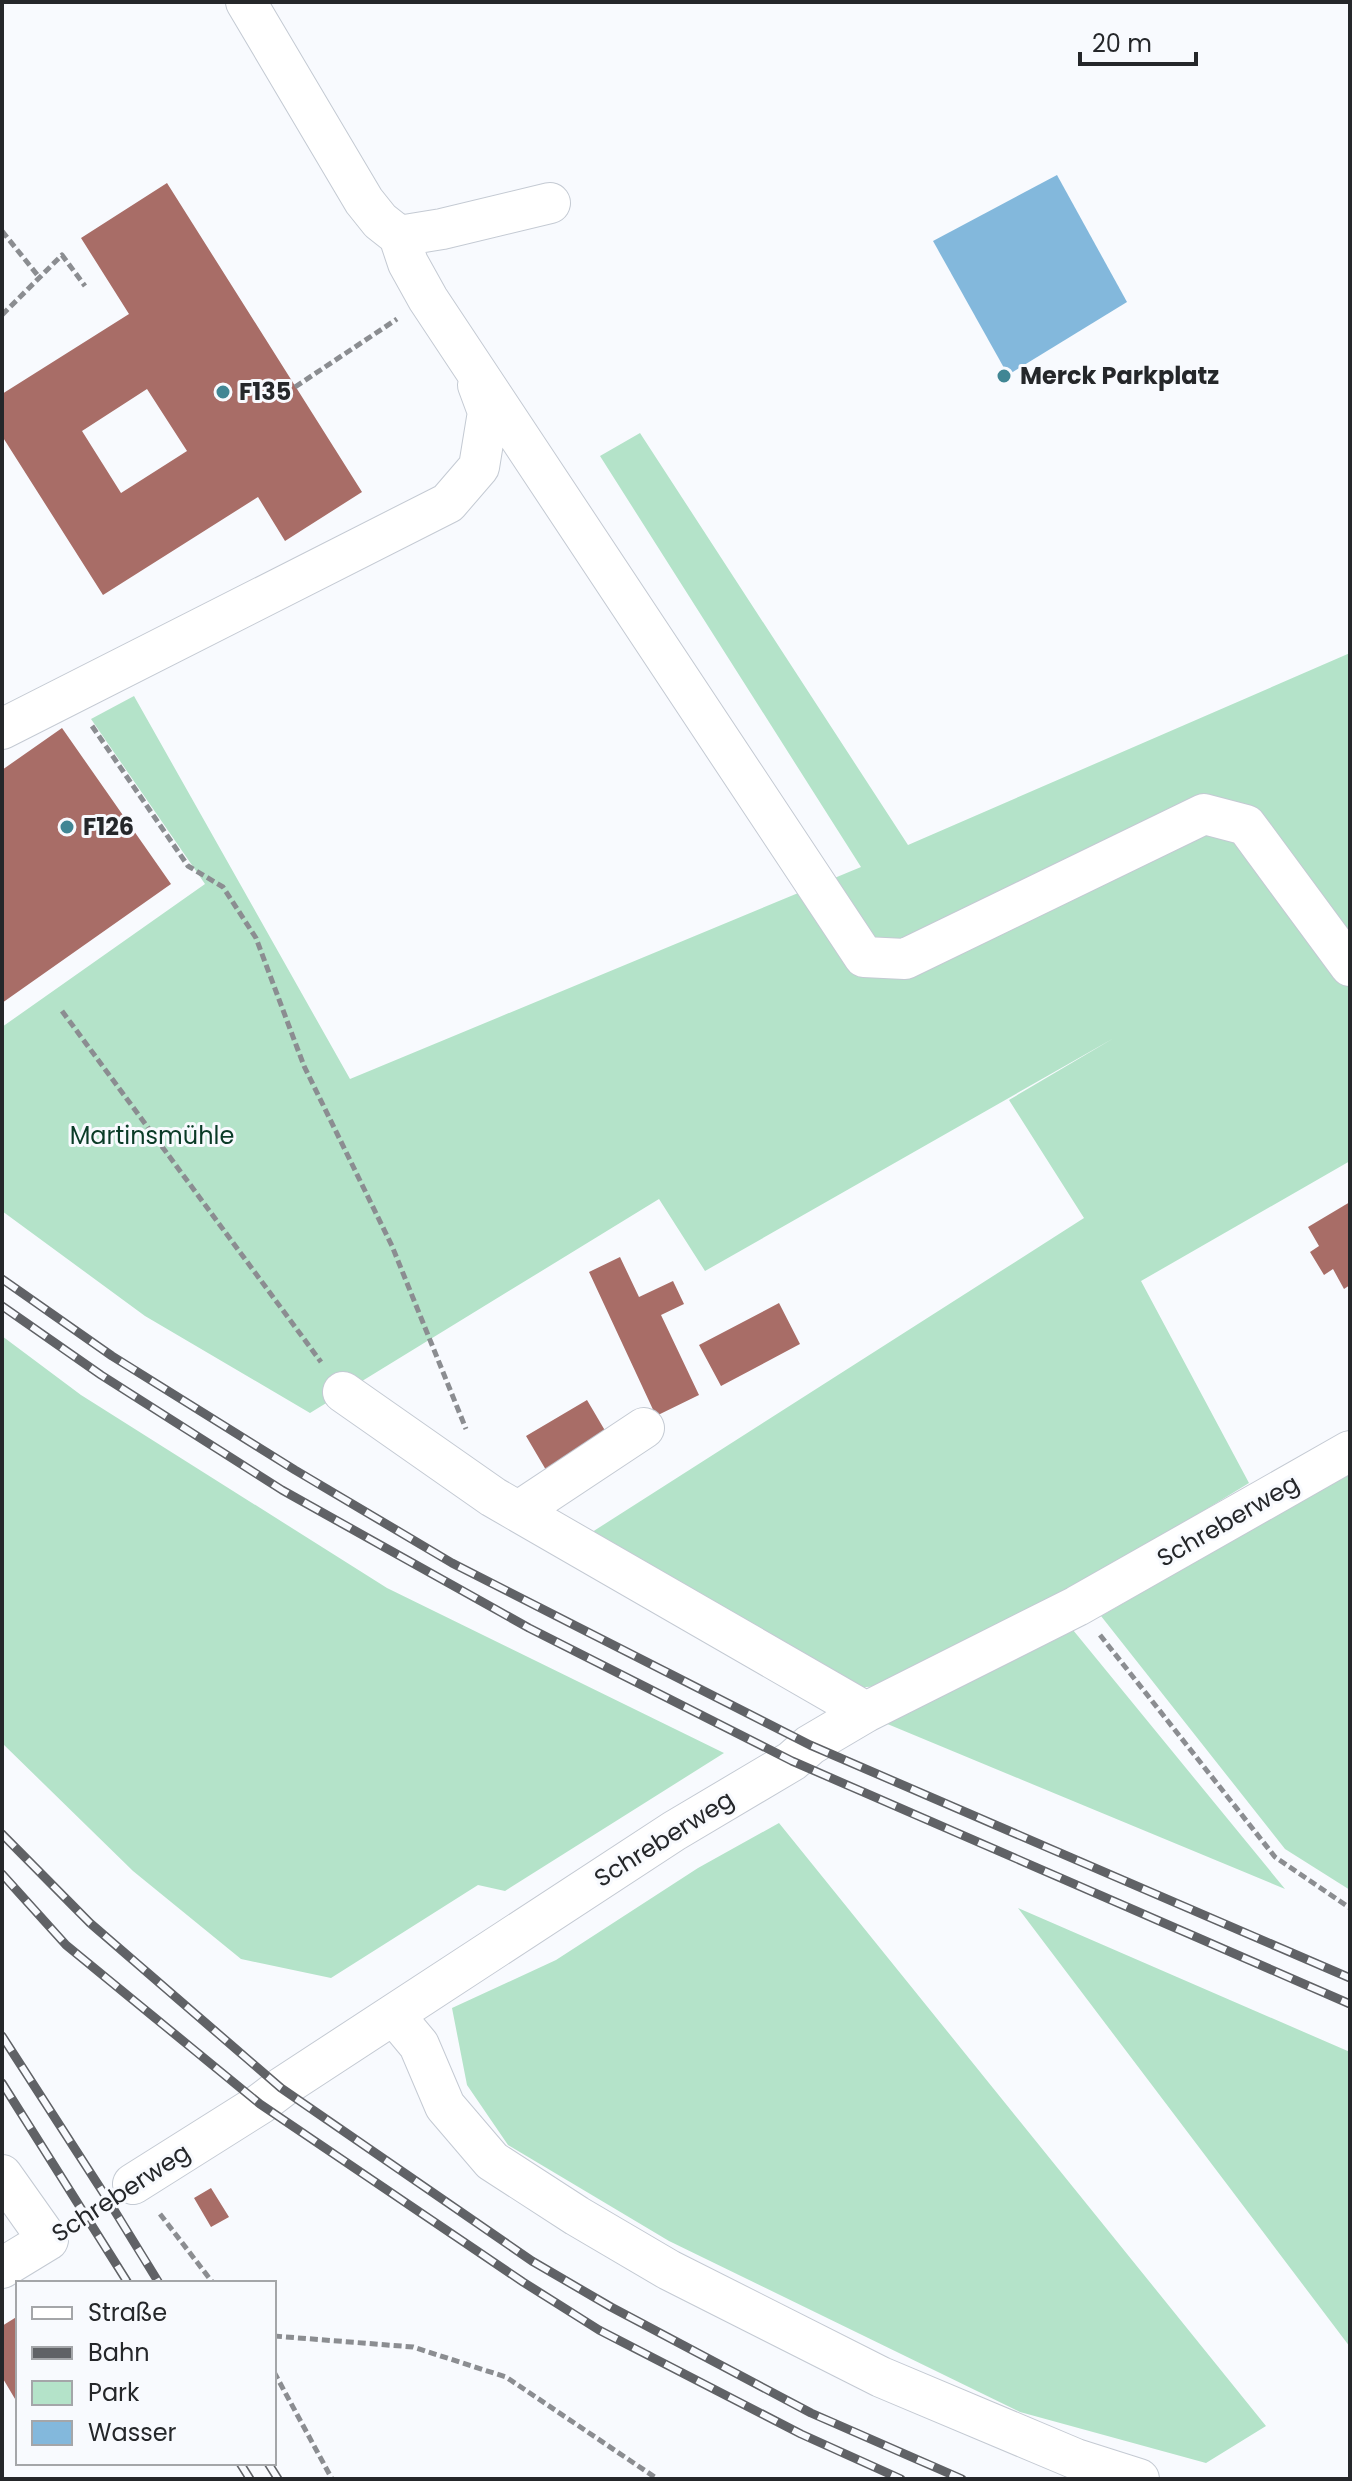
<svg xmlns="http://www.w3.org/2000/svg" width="1352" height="2481" viewBox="0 0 1352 2481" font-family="Poppins,sans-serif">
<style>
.green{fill:#b4e3c9}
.water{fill:#83b8dc}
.building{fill:#a86d67;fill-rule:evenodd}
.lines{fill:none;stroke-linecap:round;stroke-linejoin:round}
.minor-casing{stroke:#c4cad3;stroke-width:42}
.path{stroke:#8b8d91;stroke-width:5;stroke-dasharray:8 4;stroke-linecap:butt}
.minor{stroke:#fff;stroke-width:40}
.rail-casing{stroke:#606266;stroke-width:9}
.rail{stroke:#f8fafe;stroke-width:6;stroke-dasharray:18;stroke-linecap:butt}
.poi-dot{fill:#418694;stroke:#f8fafe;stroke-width:3}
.labels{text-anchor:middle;stroke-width:6;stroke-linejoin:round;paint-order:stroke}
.poi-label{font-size:24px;font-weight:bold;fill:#25272a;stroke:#f8fafe;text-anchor:start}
.park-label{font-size:24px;fill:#0a3b27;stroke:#f8fafe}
.street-label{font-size:24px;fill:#25272a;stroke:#f8fafe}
</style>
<rect width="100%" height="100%" fill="#f8fafe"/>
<path class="green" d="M640,433l268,412 442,-192v508l-209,120 108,202 -180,110 -188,93 -29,2 -263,-154 495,-316 -75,-118 105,-62 -409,233 -46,-72 -349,214 -165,-97 -143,-105v-184l203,-143 -114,-165 43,-23 216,383 511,-212 -261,-411z
M2,1336l79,59 306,193 337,165 -219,138 -27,-6 -147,93 -90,-19 -108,-88 -131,-128z
M1350,1473v417l-65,-41 -184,-233z
M1073,1630l212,259 -400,-166z
M779,1823l487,603 -60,37 -186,-51 -351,-171 -161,-96 -41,-60 -15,-77 104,-48 142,-92z
M1018,1908l332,144v295z"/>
<path class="water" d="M1057,175l70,127 -119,73 -75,-134z"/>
<path class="building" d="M167,183l195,309 -77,49 -27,-44 -155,98 -101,-159v-42l127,-80 -48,-76zM147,389l40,62 -66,42 -39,-62z
M62,728l109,156 -169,119v-233z
M1350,1202v83l-6,4 -11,-20 -9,6 -14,-23 9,-6 -11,-19z
M620,1257l19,40 34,-16 11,23 -23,11 38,80 -43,21 -67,-144z
M779,1303l21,41 -79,42 -22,-41z
M587,1400l20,34 -61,36 -20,-34z
M211,2188l18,29 -18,10 -17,-29z
M18,2316v88l-16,-27v-51z"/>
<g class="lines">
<defs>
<path id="minor" d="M246,2l118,199 16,20 19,15 9,27 20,36 436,658 41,2 299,-145 42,11 104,141
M399,236l43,-7 108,-26
M2,729l446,-226 31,-36 9,-55 -10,-27
M343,1392l150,105 373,215
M519,1511l125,-83
M394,2015l25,30 26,61 47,55 85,55 92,54 212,107 195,82 63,20
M2,2175l46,65 -46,28
M133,2184l127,-80 21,-16 393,-257 118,-70 18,-16 56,-33 211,-106 273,-155"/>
</defs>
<use href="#minor" class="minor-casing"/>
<path class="path" d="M2,231l37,46
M2,315l60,-60 23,31
M295,387l102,-68
M92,726l96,140 35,21 33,51 48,128 88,180 74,183
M62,1011l259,351
M1100,1635l175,222 75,51
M160,2214l53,69
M80,2218l21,-14
M274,2336l139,11 93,30 150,101
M274,2372l58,107"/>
<use href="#minor" class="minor"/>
<defs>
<path id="rail" d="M2,1279l110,77 183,114 157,93 358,182 540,233
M2,1306l99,69 181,115 247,138 263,133 558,243
M2,1834l88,89 191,165 251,173 79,46 200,106 151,66
M2,1874l64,71 194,159 263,178 76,48 202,104 100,45
M2,2036l106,164 51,83
M2,2083l126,200
M240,2463l10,16
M268,2463l10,16"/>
</defs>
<use href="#rail" class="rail-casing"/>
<use href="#rail" class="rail"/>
</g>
<g class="poi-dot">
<circle cx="1004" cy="376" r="8"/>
<circle cx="223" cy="392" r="8"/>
<circle cx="67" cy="827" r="8"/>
</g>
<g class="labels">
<g class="poi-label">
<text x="1020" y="384">Merck Parkplatz</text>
<text x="239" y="400">F135</text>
<text x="83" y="835">F126</text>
</g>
<g class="park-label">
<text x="152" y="1144">Martinsmühle</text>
</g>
<g class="street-label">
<text transform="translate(1228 1521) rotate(-30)" y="8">Schreberweg</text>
<text transform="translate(664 1839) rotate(-32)" y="8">Schreberweg</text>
<text transform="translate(121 2193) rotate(-33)" y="8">Schreberweg</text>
</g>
</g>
<rect width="1352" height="2481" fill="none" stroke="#25272a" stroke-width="8"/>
<rect x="16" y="2281" width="260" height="184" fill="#f8fafe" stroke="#a4a6a9" stroke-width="2"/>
<rect x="32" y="2307" width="40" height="12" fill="#ffffff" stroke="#a4a6a9" stroke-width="2"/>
<text x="88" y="2321" font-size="24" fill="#25272a">Straße</text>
<rect x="32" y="2347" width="40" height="12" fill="#606266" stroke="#a4a6a9" stroke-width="2"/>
<text x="88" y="2361" font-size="24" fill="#25272a">Bahn</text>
<rect x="32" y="2381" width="40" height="24" fill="#b4e3c9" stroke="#a4a6a9" stroke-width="2"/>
<text x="88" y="2401" font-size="24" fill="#25272a">Park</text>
<rect x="32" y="2421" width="40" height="24" fill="#83b8dc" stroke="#a4a6a9" stroke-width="2"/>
<text x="88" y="2441" font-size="24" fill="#25272a">Wasser</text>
<path d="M1080 52v12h116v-12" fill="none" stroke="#25272a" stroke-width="4"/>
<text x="1092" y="52" font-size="24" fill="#25272a" stroke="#f8fafe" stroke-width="6" paint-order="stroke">20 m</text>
</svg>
